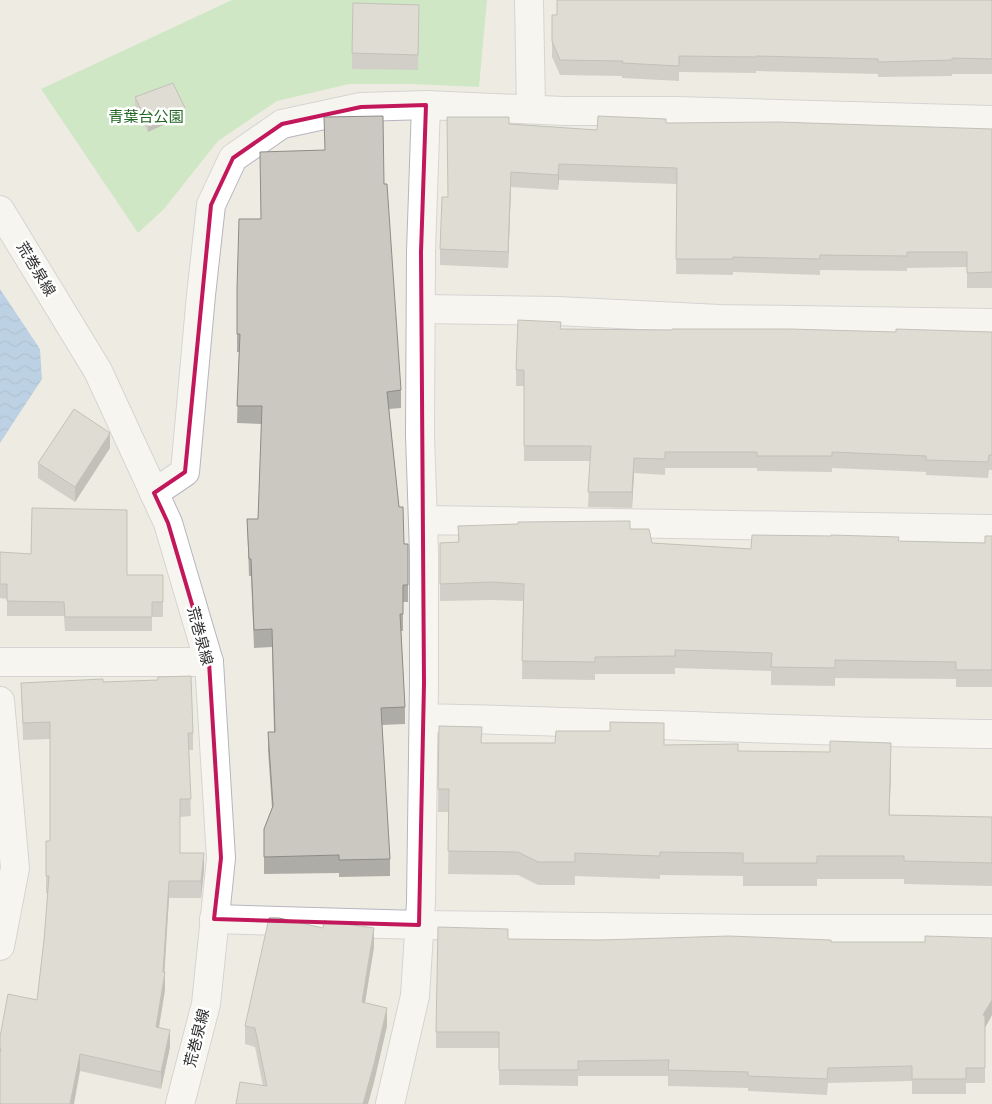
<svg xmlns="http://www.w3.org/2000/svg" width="992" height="1104" viewBox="0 0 992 1104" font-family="Barlow,'Noto Sans JP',sans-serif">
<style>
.park{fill:#a9dfa3}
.water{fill:url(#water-waves)}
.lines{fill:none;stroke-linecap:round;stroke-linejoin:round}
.minor-casing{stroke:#b6b5c0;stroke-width:30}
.tertiary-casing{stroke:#b6b5c0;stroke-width:30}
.minor{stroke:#fff;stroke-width:28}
.tertiary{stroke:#fff;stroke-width:28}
.wall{fill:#aeaca6}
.shaded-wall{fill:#8d8c87}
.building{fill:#cac8c1;stroke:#8d8c87}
.marked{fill:none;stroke:#c2185b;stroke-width:4;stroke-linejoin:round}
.labels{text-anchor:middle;stroke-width:5;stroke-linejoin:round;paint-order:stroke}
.park-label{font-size:15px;fill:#216724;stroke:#fff}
.street-label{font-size:15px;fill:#2e2e2e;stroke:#fff}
</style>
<defs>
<pattern id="water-waves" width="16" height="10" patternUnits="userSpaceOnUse" patternTransform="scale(1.25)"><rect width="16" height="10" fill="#7eb1e6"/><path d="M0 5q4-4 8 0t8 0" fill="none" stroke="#6890bb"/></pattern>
</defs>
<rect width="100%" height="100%" fill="#eeece2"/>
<path class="park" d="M232,0h255l-8,87 -68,-3h-62l-72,17 -59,40 -54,68 -26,24 -97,-144z"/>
<path class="water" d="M0,289l40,60 2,30 -42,64z"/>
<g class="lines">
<defs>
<path id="minor" d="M529,0l2,109
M421,309l136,2 163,8 272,4
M154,493l31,-21 16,-177 10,-90 22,-47 49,-34 79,-17 65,-2 138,6h113l315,9
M423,520l569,9
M0,662h209
M0,701l15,167 -15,78
M424,718c189,4 379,14 568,16
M214,919l205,6 342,4h231
M390,1104l25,-108 6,-94 3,-219v-130l-4,-118 1,-183 5,-147"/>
<path id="tertiary" d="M0,210l98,161 70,152 41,139 12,196 -15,146 -26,100"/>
</defs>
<use href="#minor" class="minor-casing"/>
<use href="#tertiary" class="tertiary-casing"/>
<use href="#minor" class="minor"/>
<use href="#tertiary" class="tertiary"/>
</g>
<path class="wall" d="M992,0v74h-40v2l-74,1v-3l-122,-3v2l-77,-1v9l-57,-3v-2l-62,-1 -8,-18v-42z
M419,20l-1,50 -66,-1v-16z
M135,97l50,18 -37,17 -13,-27z
M666,123l326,6v159h-25v-21l-60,1v3l-87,-1v5l-87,-3v3l-57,-1 1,-90 -118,-4 -1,10 -47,-3 -3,81 -68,-3v-16l69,-125 88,6z
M384,184l17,206v18l-12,1 10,98 5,37h4v58h-5v29h-2l4,76v17l-23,1 8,134v17l-51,1v-4l-75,1v-45l8,-21 -4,-58v-18h6l-2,-85 -18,1 -3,-72h-2l-2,-57h11l4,-95 -25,-1 2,-71h-2v-63l24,-70z
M561,329l335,3h96v138h-3l-1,8 -62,-3v-3l-94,-4v4l-75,-1v-3h-92v7l-31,-2 -2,35 -44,-1 2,-46h-66v-75h-8v-16z
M110,448l-35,54 -37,-24v-15z
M458,526l172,3 22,14 99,6 148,-8 86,2 7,-7v151h-36v-8l-121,-1v8l-64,-1v-14l-96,-3v6h-80v6l-73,-1 1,-78 -32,-1 -51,1v-58l18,-1z
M0,552l127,23h36v42h-11v14h-87l-1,-15h-57v-17l-7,-1z
M103,682l90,51v17h-4l2,66 -11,1v36l24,17 -3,28h-32l-5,74 1,18 -6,38 11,19 -9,42 -81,-18 -80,33v-67l37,-37 7,-60 4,-47h-2v-52h4v-102l-27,1 -2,-57z
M439,726l43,17 182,2 74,6 153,15 -2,49 103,2v69l-88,-2v-5h-87v7h-74v-10l-83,-1v4l-85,-3v9h-37l-20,-10 -70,-1 1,-62h-11z
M992,938v77l-7,13v55h-19v11h-54v-13l-84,2 -1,12 -79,-4v-3l-80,-2v-10h-90v10l-79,-1v-37h-63v-16l72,-93 323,3h94z
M374,947l-9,56 22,23 -13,56 -6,22h-132l27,-18 -8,-39 -10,-3v-18z"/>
<path class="shaded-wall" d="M185,108v7l-37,17v-8z
M559,164v16l-1,10v-15z
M511,172v15l-3,81v-16z
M110,433v15l-35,54v-15z
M634,458v15l-2,35v-16z
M891,743v23l-2,72v-23z
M204,853v17l-3,28v-17z
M169,881v17l-5,82 1,-8v18l-9,54v-17l7,-55z
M374,928v19l-12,74v-19z
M992,1000v15l-9,16v-16z
M387,1008v18l-13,56 -6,22h-5z
M170,1030v17l-9,42v-17z
M80,1054v17l-6,33h-4z"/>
<path class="building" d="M557,0h435v59l-40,-1v2l-74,2v-3l-122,-3v1l-77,-1v10l-57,-3 1,-2 -63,-1 -8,-19v-26h5z
M353,3l66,2 -1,50 -66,-2z
M173,83l12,25 -37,16 -13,-27z
M383,116l1,68h3l14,206 -14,2 12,115h4l1,37h4v41h-5v29h-3l5,93 -24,1 9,151 -51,1v-5l-75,2v-28l9,-23 -5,-74h7l-3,-103 -18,1 -3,-71h-2l-2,-40h11l4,-113h-25l3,-72h-3v-45l2,-70h22l-1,-67 65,-2 -1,-33z
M598,116l68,3v4l112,-1 214,7v143l-25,1v-21h-60v4l-87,-1v4l-87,-2v2h-57l1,-91 -118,-4 -1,11 -47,-3 -3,80 -68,-3 2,-52h6l-1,-80h62v7l88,6z
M518,320l43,2 -1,7 112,1v-1h118l106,3v-3l96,3v123h-3l-1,7 -62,-2v-4l-94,-4v4h-75v-4h-92v7l-31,-1 -2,34h-44l3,-46h-67v-76h-8z
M74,409l36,24 -35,54 -37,-24z
M32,508l95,2v65h36v27h-11v15h-87l-1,-15 -57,-1v-17h-7v-32l31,2z
M630,521v8h19l3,14 99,6 1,-14 79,1v-1l68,2 -1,4 87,2v-7h7v134h-36v-8l-121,-2v8l-64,-1 1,-14 -97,-3v6l-80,1v5l-73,-1 2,-77 -33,-2 -51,2v-41l19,-1 -1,-16 60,-2v-2z
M191,676l2,57h-5l3,66h-11v54h24l-3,28h-32l-6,91h2l-9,55 14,3 -9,42 -81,-18 -10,50h-70v-51l1,-4h-1v-12l8,-43 29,6 7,-60 5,-64h-3v-35h4v-119l-27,1 -2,-40 82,-4v3l55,-2v-3z
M610,722l54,1v22l74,-1v7l92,1v-11l61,2 -2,72 103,2v46l-88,-2v-5h-87v7h-74v-10l-83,-1v4l-85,-3v9h-37l-20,-10 -70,-1 1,-62h-11l1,-63 43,1 -1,16h74l1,-12h54z
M269,918h10l44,10 1,-7 50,7 -12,74 25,6 -13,56 -11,40h-127l4,-22 27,4 -12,-58 -10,-2z
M438,927l70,2v10l92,1 129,-4 102,4v2h94v-6l67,2v62l-9,15 2,1v52h-19v11h-54v-13l-84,2 -1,11 -79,-3v-4l-80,-2 1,-10 -91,1v9h-79v-38h-63z"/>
<path d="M0 0H992V1104H0ZM426,105l-5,147 3,431 -5,242 -205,-6 7,-61 -12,-196 -41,-139 -14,-30 31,-21 26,-267 22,-47 49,-34 79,-17z" fill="#eeece2" fill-opacity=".55" fill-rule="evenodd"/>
<path class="marked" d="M426,105l-5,147 3,431 -5,242 -205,-6 7,-61 -12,-196 -41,-139 -14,-30 31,-21 26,-267 22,-47 49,-34 79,-17z"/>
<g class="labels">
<g class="park-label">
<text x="146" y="122">青葉台公園</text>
</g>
<g class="street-label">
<text transform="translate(36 269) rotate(59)" y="5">荒巻泉線</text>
<text transform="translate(200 636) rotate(75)" y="5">荒巻泉線</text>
<text transform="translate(197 1038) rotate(-76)" y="5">荒巻泉線</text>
</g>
</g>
</svg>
